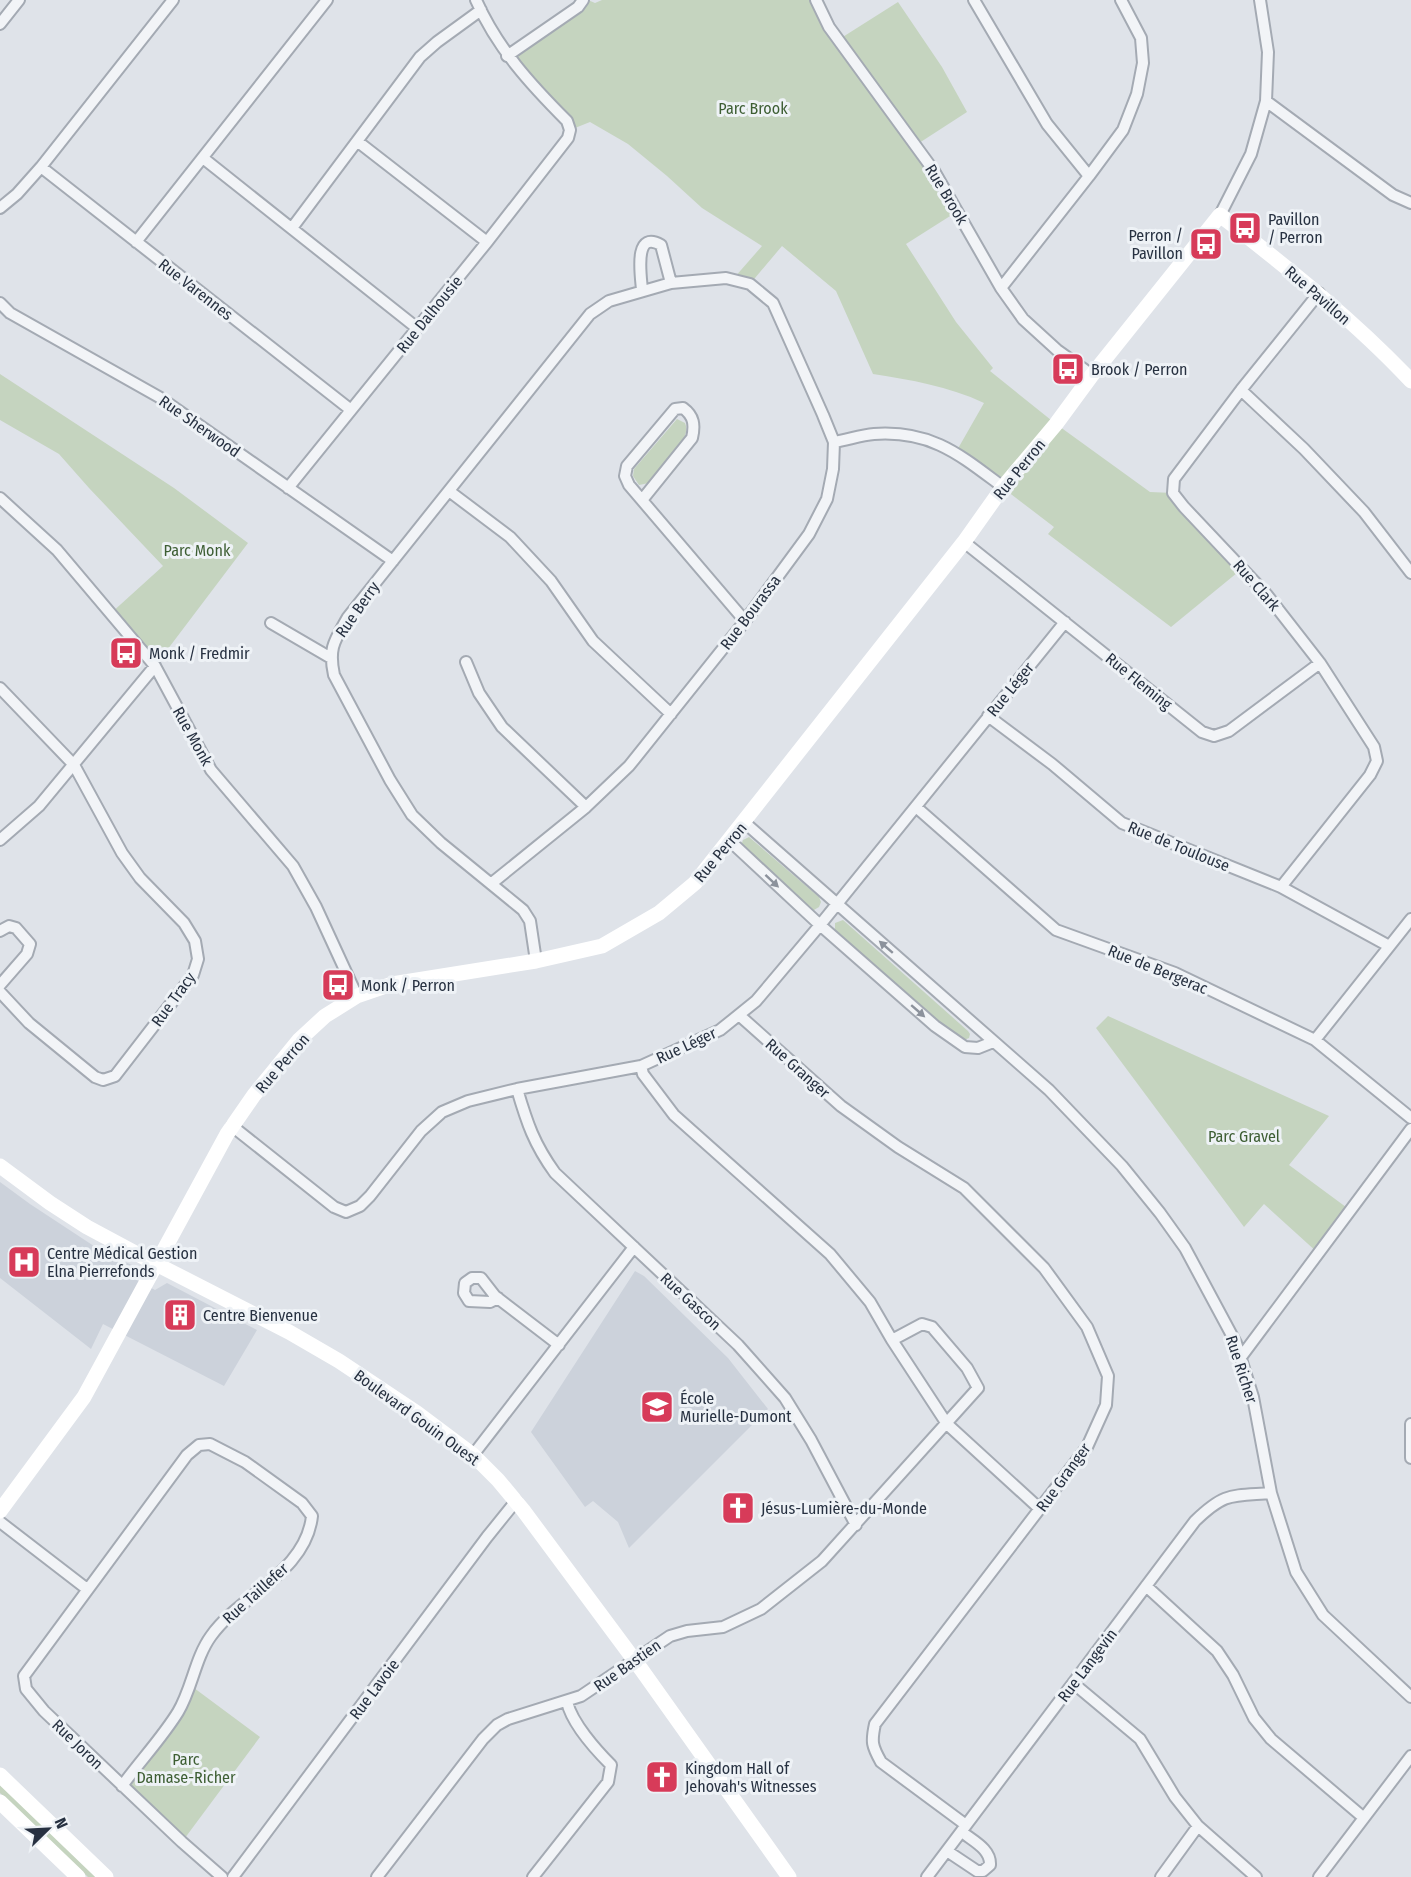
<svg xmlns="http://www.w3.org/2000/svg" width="1411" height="1877" viewBox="0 0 1411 1877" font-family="'Fira Sans Condensed',sans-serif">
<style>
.built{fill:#ccd2db}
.green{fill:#c5d4bf}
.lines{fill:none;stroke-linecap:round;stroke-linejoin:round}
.street-casing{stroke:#a4aab3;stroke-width:14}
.street{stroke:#f2f4f7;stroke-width:10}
.secondary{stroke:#fff;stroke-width:15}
.oneway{fill:#8c929c}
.labels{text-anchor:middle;stroke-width:6;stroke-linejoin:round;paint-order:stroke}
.park-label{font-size:16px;fill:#3d5e33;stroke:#eef2f6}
.street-label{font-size:16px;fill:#273141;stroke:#eef2f6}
.poi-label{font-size:16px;fill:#273141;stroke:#eef2f6;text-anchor:start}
</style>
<rect width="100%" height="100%" fill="#dfe3e9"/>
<path class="built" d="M0,1182l30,22 73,48 29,13 1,13 22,12 12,-7 90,47 -33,56 -121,-62 -12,25 -91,-71z
M635,1271l9,5 84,82 40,51 -139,139 -11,-26 -25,-21 -8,6 -54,-75z"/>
<path class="green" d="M588,0l7,3 7,-3h214l22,40 60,-38 44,65 25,45 -51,33 42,66 -52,33 50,78 37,46 -3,3 66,53 94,68 23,1 70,75 -72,59 -123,-93 6,-7 -98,-75 28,-49c-36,-17 -73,-23 -111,-29l-37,-83 -54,-45 -32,38 -16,-6 28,-32 -60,-38 -35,-32 -39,-32 -38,-22 -20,8 -63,-74z
M0,374l174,114 74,55 -93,123 -45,-52 53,-48 -74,-78 -30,-34 -59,-34z
M677,419l8,4c8,17 -25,47 -36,60l-10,2 -6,-9 1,-7z
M749,837l70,60 2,5 -2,5 -5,3 -4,-1 -69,-63 2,-6z
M843,920l125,111 2,3 -1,4 -5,2 -12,-6 -117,-103v-8z
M1108,1016l221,100 -40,49 61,45 -32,43 -54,-49 -20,23 -148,-199z
M190,1685l70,52 -78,105 -60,-56 57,-75z
M0,1784l97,93h-9l-88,-84z"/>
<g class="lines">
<defs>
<path id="street" d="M816,0l13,27 105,144 67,117 22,31 34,31 35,25
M974,0l73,124 42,52
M0,24l19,-24
M507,56l71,-49 5,-7
M1266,101l127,94 18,8
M357,141l130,101
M203,158l214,170
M41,167l310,243
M0,208l17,-14 24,-27 132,-167
M1220,215l31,-61 15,-53 2,-49 -8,-52
M292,228l128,-171 17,-15 44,-32
M136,242l191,-242
M1001,288l88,-112 34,-46 14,-36 6,-31 -2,-25 -20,-38
M642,290c-1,-14 -9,-61 19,-45l10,38
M0,303l10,10 149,84 234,164
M1241,390l63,59 60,63 47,61
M834,442c13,-2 27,-7 40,-8 58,-4 86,21 129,53
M288,488l199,-246 81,-104 2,-8 -3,-9c-36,-36 -70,-73 -91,-121
M449,491l61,46 41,44 42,60 78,73
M0,498l57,52 98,116 56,104 82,96 23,41 41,89
M642,500l50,-62c3,-13 2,-22 -9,-30l-8,1 -48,57 -2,10 4,9 116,136
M964,542l238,190 12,4 15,-5 91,-68
M271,623l60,35
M466,662l13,31 23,34 84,80
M0,688l74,77 48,88 18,25 44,45 11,18 3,18 -5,16 -78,101 -12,4 -8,-3 -66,-54 -29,-31
M988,716l64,48 70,59 159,64 108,59
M916,807l140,123 119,43 140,67 96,78
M744,822l305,268 73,76 38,47 25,35 51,95 17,54 18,96 25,79 27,43 88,82
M0,840l39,-34 116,-140
M730,841l90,84 115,101 30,21 13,1 15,-6
M492,883l94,-76 43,-41 116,-145 64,-87 18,-35 6,-30 1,-27 -11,-27 -50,-112 -23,-19 -24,-6 -55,5 -62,18 -19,13 -242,303c-13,23 -20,30 -14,58l56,105 22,35 29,28 82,67 7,11 6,40
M1281,887l89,-112 7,-14 -3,-14 -54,-84 -53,-68 -83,-88 -11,-14 1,-14 67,-89 78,-97
M0,931l9,-5 7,2 14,16 -3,10 -27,31
M739,1015l102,91 57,41 66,41 80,80 43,59 21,49 -2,29 -19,42 -212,277c-4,18 -3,22 6,38l85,63
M1315,1040l96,-121
M641,1066l2,8 31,41 156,139 40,48 22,38 55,84 93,85
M517,1089c10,34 17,55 38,84l183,172 47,53 26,42 45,85
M232,1126l102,81 12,5 14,-6 10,-10 51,-65 21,-19 26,-11 49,-12 124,-23 79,-36 36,-29 64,-76 245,-303
M498,1298l-8,4 -21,-1 -5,-8 1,-10 7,-5h9l14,18 64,49
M1241,1357l170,-228
M1411,1424v34
M473,1455l161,-208
M0,1522l87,67
M1146,1586l71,65 16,24 21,43 17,21 93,79
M1073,1683l67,56 35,58 23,29 58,51
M122,1786c18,-25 40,-48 56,-74 14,-23 17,-54 33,-76 29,-41 95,-64 101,-120l-10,-13 -57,-41 -35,-18 -11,1 -12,10 -163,221 2,13 18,22 138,131 40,35
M947,1851l30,20h6l7,-6c1,-16 -17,-24 -28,-33
M233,1877l254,-340 29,-36
M377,1877l106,-138 14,-14 11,-6 73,-23 89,-60 17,-5 36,-4 38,-18 61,-48 156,-173 -11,-20 -35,-41 -10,-3 -30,16
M533,1877l75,-95 3,-17c-15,-15 -39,-42 -44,-63
M927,1877l268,-356c30,-29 36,-25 76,-28
M1161,1877l37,-51
M1319,1877l92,-121"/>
</defs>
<use href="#street" class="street-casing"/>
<use href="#street" class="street"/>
<path class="secondary" d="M0,1166l50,37 37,24 69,37 133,68 50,29 78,52 56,42 25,25 25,30 118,159 148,208
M0,1511l84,-114 143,-263 27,-39 45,-55 26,-24 32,-20 35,-12 144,-23 66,-15 57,-33 36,-30 269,-341 39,-55 53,-63 36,-49 128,-160c66,52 133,104 191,166
M0,1775l106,102
M0,1802l78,75"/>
</g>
<defs><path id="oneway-solid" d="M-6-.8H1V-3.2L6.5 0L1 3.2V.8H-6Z" transform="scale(1.5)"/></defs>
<g class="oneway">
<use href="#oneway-solid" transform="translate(772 881) rotate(43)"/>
<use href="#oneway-solid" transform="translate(886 947) rotate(-139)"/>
<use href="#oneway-solid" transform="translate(918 1011) rotate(41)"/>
</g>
<defs>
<symbol id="bus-square" viewBox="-11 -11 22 22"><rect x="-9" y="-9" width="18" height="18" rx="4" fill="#d73b59" stroke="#eef2f6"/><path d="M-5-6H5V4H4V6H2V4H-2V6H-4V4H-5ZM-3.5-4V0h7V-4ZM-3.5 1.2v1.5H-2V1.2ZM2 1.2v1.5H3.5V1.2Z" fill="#fff"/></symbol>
<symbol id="hospital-square" viewBox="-11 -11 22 22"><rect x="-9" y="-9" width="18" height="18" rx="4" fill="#d73b59" stroke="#eef2f6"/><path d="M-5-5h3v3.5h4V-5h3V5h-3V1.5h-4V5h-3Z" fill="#fff"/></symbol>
<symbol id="building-square" viewBox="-11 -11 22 22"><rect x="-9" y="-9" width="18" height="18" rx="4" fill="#d73b59" stroke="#eef2f6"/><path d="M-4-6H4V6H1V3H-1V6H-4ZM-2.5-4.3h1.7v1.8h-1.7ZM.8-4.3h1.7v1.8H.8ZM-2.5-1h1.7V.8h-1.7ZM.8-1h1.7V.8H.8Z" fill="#fff"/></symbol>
<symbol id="school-square" viewBox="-11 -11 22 22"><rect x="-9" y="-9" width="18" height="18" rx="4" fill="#d73b59" stroke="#eef2f6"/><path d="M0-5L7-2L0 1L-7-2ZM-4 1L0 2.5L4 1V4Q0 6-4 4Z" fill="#fff"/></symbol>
<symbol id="church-square" viewBox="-11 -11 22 22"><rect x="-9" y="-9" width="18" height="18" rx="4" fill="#d73b59" stroke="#eef2f6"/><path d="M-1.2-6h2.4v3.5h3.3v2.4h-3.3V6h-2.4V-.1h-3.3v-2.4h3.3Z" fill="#fff"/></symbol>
</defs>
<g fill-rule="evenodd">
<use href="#bus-square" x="1226" y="209" width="38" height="38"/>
<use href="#bus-square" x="1187" y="225" width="38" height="38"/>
<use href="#bus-square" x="1049" y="350" width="38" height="38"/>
<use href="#bus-square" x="107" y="634" width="38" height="38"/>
<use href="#bus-square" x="319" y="966" width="38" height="38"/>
<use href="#hospital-square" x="5" y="1243" width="38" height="38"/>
<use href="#building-square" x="161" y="1296" width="38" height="38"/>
<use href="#school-square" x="638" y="1388" width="38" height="38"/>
<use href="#church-square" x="719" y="1489" width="38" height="38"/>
<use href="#church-square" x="643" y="1758" width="38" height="38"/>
</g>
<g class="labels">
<g class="park-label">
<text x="753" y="114">Parc Brook</text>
<text x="197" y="556">Parc Monk</text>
<text x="1244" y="1142">Parc Gravel</text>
<text x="186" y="1765">Parc<tspan x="186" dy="18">Damase-Richer</tspan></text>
</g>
<g class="street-label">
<text transform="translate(947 194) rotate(59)" y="6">Rue Brook</text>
<text transform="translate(196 289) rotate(38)" y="6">Rue Varennes</text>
<text transform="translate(1318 295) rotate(41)" y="6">Rue Pavillon</text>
<text transform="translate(429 314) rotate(-51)" y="6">Rue Dalhousie</text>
<text transform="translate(200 426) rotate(35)" y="6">Rue Sherwood</text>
<text transform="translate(1019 469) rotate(-51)" y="6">Rue Perron</text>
<text transform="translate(1257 585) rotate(49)" y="6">Rue Clark</text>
<text transform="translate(357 609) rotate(-55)" y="6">Rue Berry</text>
<text transform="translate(750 612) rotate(-53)" y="6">Rue Bourassa</text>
<text transform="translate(1139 681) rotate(39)" y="6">Rue Fleming</text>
<text transform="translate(1010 689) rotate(-51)" y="6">Rue Léger</text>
<text transform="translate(193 736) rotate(61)" y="6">Rue Monk</text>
<text transform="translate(1179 846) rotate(22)" y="6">Rue de Toulouse</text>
<text transform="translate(720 852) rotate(-50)" y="6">Rue Perron</text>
<text transform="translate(1158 969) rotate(22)" y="6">Rue de Bergerac</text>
<text transform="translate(173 999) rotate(-54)" y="6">Rue Tracy</text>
<text transform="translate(686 1045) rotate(-25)" y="6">Rue Léger</text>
<text transform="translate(282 1063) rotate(-49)" y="6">Rue Perron</text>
<text transform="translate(798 1068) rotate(42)" y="6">Rue Granger</text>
<text transform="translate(691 1301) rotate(43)" y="6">Rue Gascon</text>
<text transform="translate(1242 1369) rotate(72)" y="6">Rue Richer</text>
<text transform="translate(417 1417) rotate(36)" y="6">Boulevard Gouin Ouest</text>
<text transform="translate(1063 1477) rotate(-54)" y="6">Rue Granger</text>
<text transform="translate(255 1593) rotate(-42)" y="6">Rue Taillefer</text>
<text transform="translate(627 1665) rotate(-35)" y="6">Rue Bastien</text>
<text transform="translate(1087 1665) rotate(-53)" y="6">Rue Langevin</text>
<text transform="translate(374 1689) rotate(-53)" y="6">Rue Lavoie</text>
<text transform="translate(78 1744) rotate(44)" y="6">Rue Joron</text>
</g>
<g class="poi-label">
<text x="1268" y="225">Pavillon<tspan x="1268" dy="18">/ Perron</tspan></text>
<text x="1183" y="241" text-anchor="end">Perron /<tspan x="1183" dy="18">Pavillon</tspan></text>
<text x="1091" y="375">Brook / Perron</text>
<text x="149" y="659">Monk / Fredmir</text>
<text x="361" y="991">Monk / Perron</text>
<text x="47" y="1259">Centre Médical Gestion<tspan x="47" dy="18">Elna Pierrefonds</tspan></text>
<text x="203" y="1321">Centre Bienvenue</text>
<text x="680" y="1404">École<tspan x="680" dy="18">Murielle-Dumont</tspan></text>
<text x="761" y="1514">Jésus-Lumière-du-Monde</text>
<text x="685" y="1774">Kingdom Hall of<tspan x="685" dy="18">Jehovah's Witnesses</tspan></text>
</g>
</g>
<g transform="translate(48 1829) rotate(66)" stroke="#eef2f6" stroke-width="4.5" paint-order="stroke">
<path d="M0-4.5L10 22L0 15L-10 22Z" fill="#273141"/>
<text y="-9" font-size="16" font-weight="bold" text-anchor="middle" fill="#273141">N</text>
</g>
</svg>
